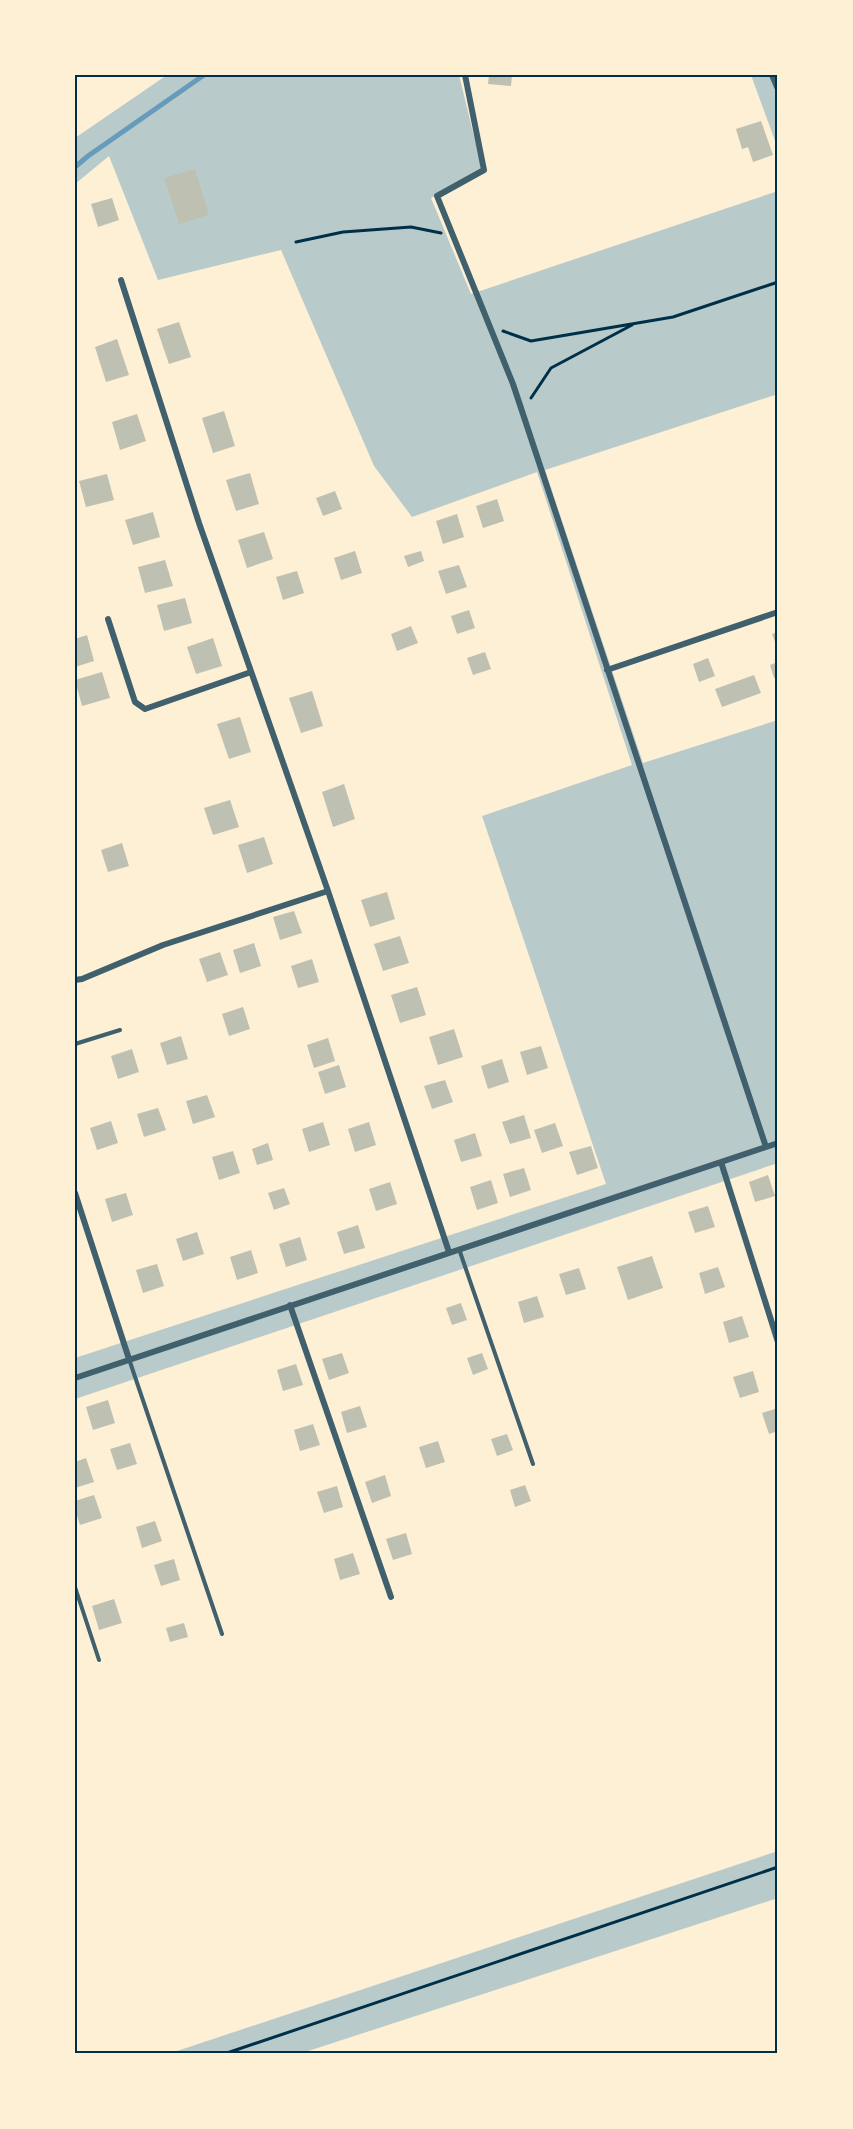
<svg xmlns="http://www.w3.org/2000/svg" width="853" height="2129" viewBox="0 0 853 2129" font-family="'Fira Sans',sans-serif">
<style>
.green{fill:#b9caca}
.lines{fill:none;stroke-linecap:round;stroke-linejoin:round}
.stream{stroke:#669bbc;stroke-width:5}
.building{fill:#bec0b2}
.path{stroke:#003049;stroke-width:3}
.service{stroke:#3f606c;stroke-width:4}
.minor{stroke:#3f606c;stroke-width:6}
.neatline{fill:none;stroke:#003049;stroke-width:2}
</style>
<rect width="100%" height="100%" fill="#fdf0d5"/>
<path class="green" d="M167,75h292l23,94 -51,29 40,96 307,-103v203l-233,76 98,293 135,-43v443l-703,236v-41l531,-174 -124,-368 150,-51 -95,-293 -125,45 -38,-51 -93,-216 -123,30 -49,-124 -34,28v-46z
M751,75h27v74z
M778,1851v47l-479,156h-131z"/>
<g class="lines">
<path class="stream" d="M75,167l13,-11 116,-81"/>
</g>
<path class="building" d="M489,75h23l-1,11 -23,-2z
M761,121l12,34 -20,7 -5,-15 -6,2 -6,-20z
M195,169l14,46 -30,9 -15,-46z
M112,198l7,22 -21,7 -7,-23z
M179,322l12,35 -22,7 -12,-35z
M117,339l12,36 -23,7 -11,-35z
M224,411l11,35 -22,7 -11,-35z
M137,414l9,27 -26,9 -8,-28z
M250,473l9,31 -23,7 -10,-31z
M107,474l7,26 -28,7 -7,-26z
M335,491l7,18 -19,7 -7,-18z
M497,499l7,22 -21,7 -7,-22z
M153,512l7,25 -27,8 -8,-25z
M457,514l7,23 -21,7 -7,-23z
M264,532l9,27 -26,9 -9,-28z
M355,551l7,22 -21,7 -7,-22z
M421,551l3,10 -16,6 -4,-11z
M165,560l8,26 -28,7 -7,-26z
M459,565l8,22 -21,7 -8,-23z
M297,571l7,22 -21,7 -7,-23z
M185,598l7,25 -28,8 -7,-26z
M469,610l6,18 -18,6 -6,-18z
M411,626l7,17 -21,8 -6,-17z
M778,632v18l-6,-16z
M87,635l7,26 -19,6v-28z
M213,638l9,28 -26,8 -9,-27z
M485,652l6,17 -18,6 -6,-17z
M708,658l7,18 -16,6 -6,-18z
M778,662v14l-4,2 -4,-13z
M102,672l8,26 -28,8 -7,-26z
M754,675l7,18 -39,14 -7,-18z
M312,691l11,35 -22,7 -12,-35z
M240,717l11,35 -22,7 -12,-35z
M344,784l11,35 -22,8 -11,-35z
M230,800l9,27 -26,8 -9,-27z
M264,837l9,27 -26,9 -9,-28z
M122,843l7,23 -21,6 -7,-22z
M387,892l8,27 -25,8 -9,-27z
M294,911l8,22 -22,7 -7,-23z
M400,936l9,27 -26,8 -9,-27z
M254,943l7,23 -21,7 -7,-23z
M220,952l8,23 -21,7 -8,-23z
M312,959l7,23 -21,6 -7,-22z
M417,987l9,28 -26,8 -9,-28z
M243,1007l7,22 -21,7 -7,-22z
M454,1029l9,28 -25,8 -9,-28z
M181,1036l7,23 -21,6 -7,-22z
M328,1038l7,23 -21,7 -7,-23z
M541,1046l7,22 -21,7 -7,-23z
M132,1049l7,23 -21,7 -7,-23z
M502,1059l7,23 -21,7 -7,-23z
M339,1065l7,22 -21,7 -7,-22z
M445,1080l8,22 -21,7 -8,-23z
M207,1095l8,22 -22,7 -7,-23z
M158,1108l8,22 -22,7 -7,-23z
M524,1115l7,23 -21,6 -8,-22z
M111,1121l7,22 -21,7 -7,-22z
M323,1122l7,23 -21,7 -7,-23z
M369,1122l7,23 -21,7 -7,-23z
M555,1123l8,23 -21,7 -8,-23z
M475,1133l7,23 -21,6 -7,-22z
M268,1143l5,17 -16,5 -5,-16z
M591,1146l7,22 -21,7 -8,-23z
M233,1151l7,22 -21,7 -7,-23z
M524,1168l7,22 -21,7 -7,-23z
M768,1175l7,21 -20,6 -6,-20z
M491,1180l7,23 -21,7 -7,-23z
M390,1182l7,22 -21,7 -7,-22z
M284,1188l6,16 -16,6 -6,-17z
M126,1193l7,22 -21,7 -7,-23z
M708,1206l7,21 -20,6 -7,-21z
M358,1225l7,23 -21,6 -7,-22z
M197,1232l7,22 -21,7 -7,-22z
M300,1237l7,23 -21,7 -7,-23z
M251,1250l7,23 -21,7 -7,-23z
M652,1256l11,32 -35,12 -11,-33z
M157,1264l7,22 -21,7 -7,-23z
M718,1267l7,20 -20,7 -6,-21z
M579,1268l7,21 -20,6 -7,-21z
M537,1296l7,21 -20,6 -6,-21z
M461,1303l6,17 -15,5 -6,-17z
M742,1316l7,21 -20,6 -6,-21z
M342,1353l7,20 -20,7 -7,-21z
M482,1353l6,16 -15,6 -6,-17z
M296,1364l7,21 -20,6 -6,-21z
M753,1371l6,21 -19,6 -7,-21z
M108,1400l7,23 -22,7 -7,-23z
M360,1406l7,21 -20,6 -6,-21z
M778,1408v23l-9,3 -7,-21z
M313,1424l7,21 -20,6 -6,-21z
M507,1434l6,16 -16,6 -6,-17z
M438,1441l7,21 -19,6 -7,-21z
M130,1443l7,21 -20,6 -7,-21z
M86,1458l8,24 -19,6v-26z
M385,1475l6,21 -19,7 -7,-21z
M525,1485l6,16 -16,6 -5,-17z
M337,1486l6,21 -19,6 -7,-21z
M94,1495l8,23 -22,7 -5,-16v-8z
M155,1521l7,20 -20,7 -6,-21z
M406,1533l6,21 -19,6 -7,-21z
M353,1553l7,21 -20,6 -6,-21z
M174,1559l6,21 -19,6 -7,-21z
M114,1599l8,24 -23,7 -7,-24z
M184,1623l4,14 -18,5 -4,-14z"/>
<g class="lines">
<path class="path" d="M296,242l47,-10 68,-5 30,6
M503,331l28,10 142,-24 105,-35
M531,398l20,-30 81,-43
M224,2054l554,-187"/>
<path class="service" d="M75,1044l45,-14
M459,1249l74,215
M129,1359l93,275
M75,1587l24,73"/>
<path class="minor" d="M465,75l19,95 -47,26 76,188 253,763
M772,75l6,14
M121,280l78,243 129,368 121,361
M108,619l27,83 10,7 106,-37
M607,670l171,-58
M75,980l7,-1 81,-34 165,-54
M721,1162l57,180
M75,1193l54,166
M290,1305l101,292
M75,1378l703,-235"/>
</g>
<rect width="853" height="2129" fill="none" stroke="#fdf0d5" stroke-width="153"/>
<rect x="76" y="76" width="700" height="1976" class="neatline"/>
</svg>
